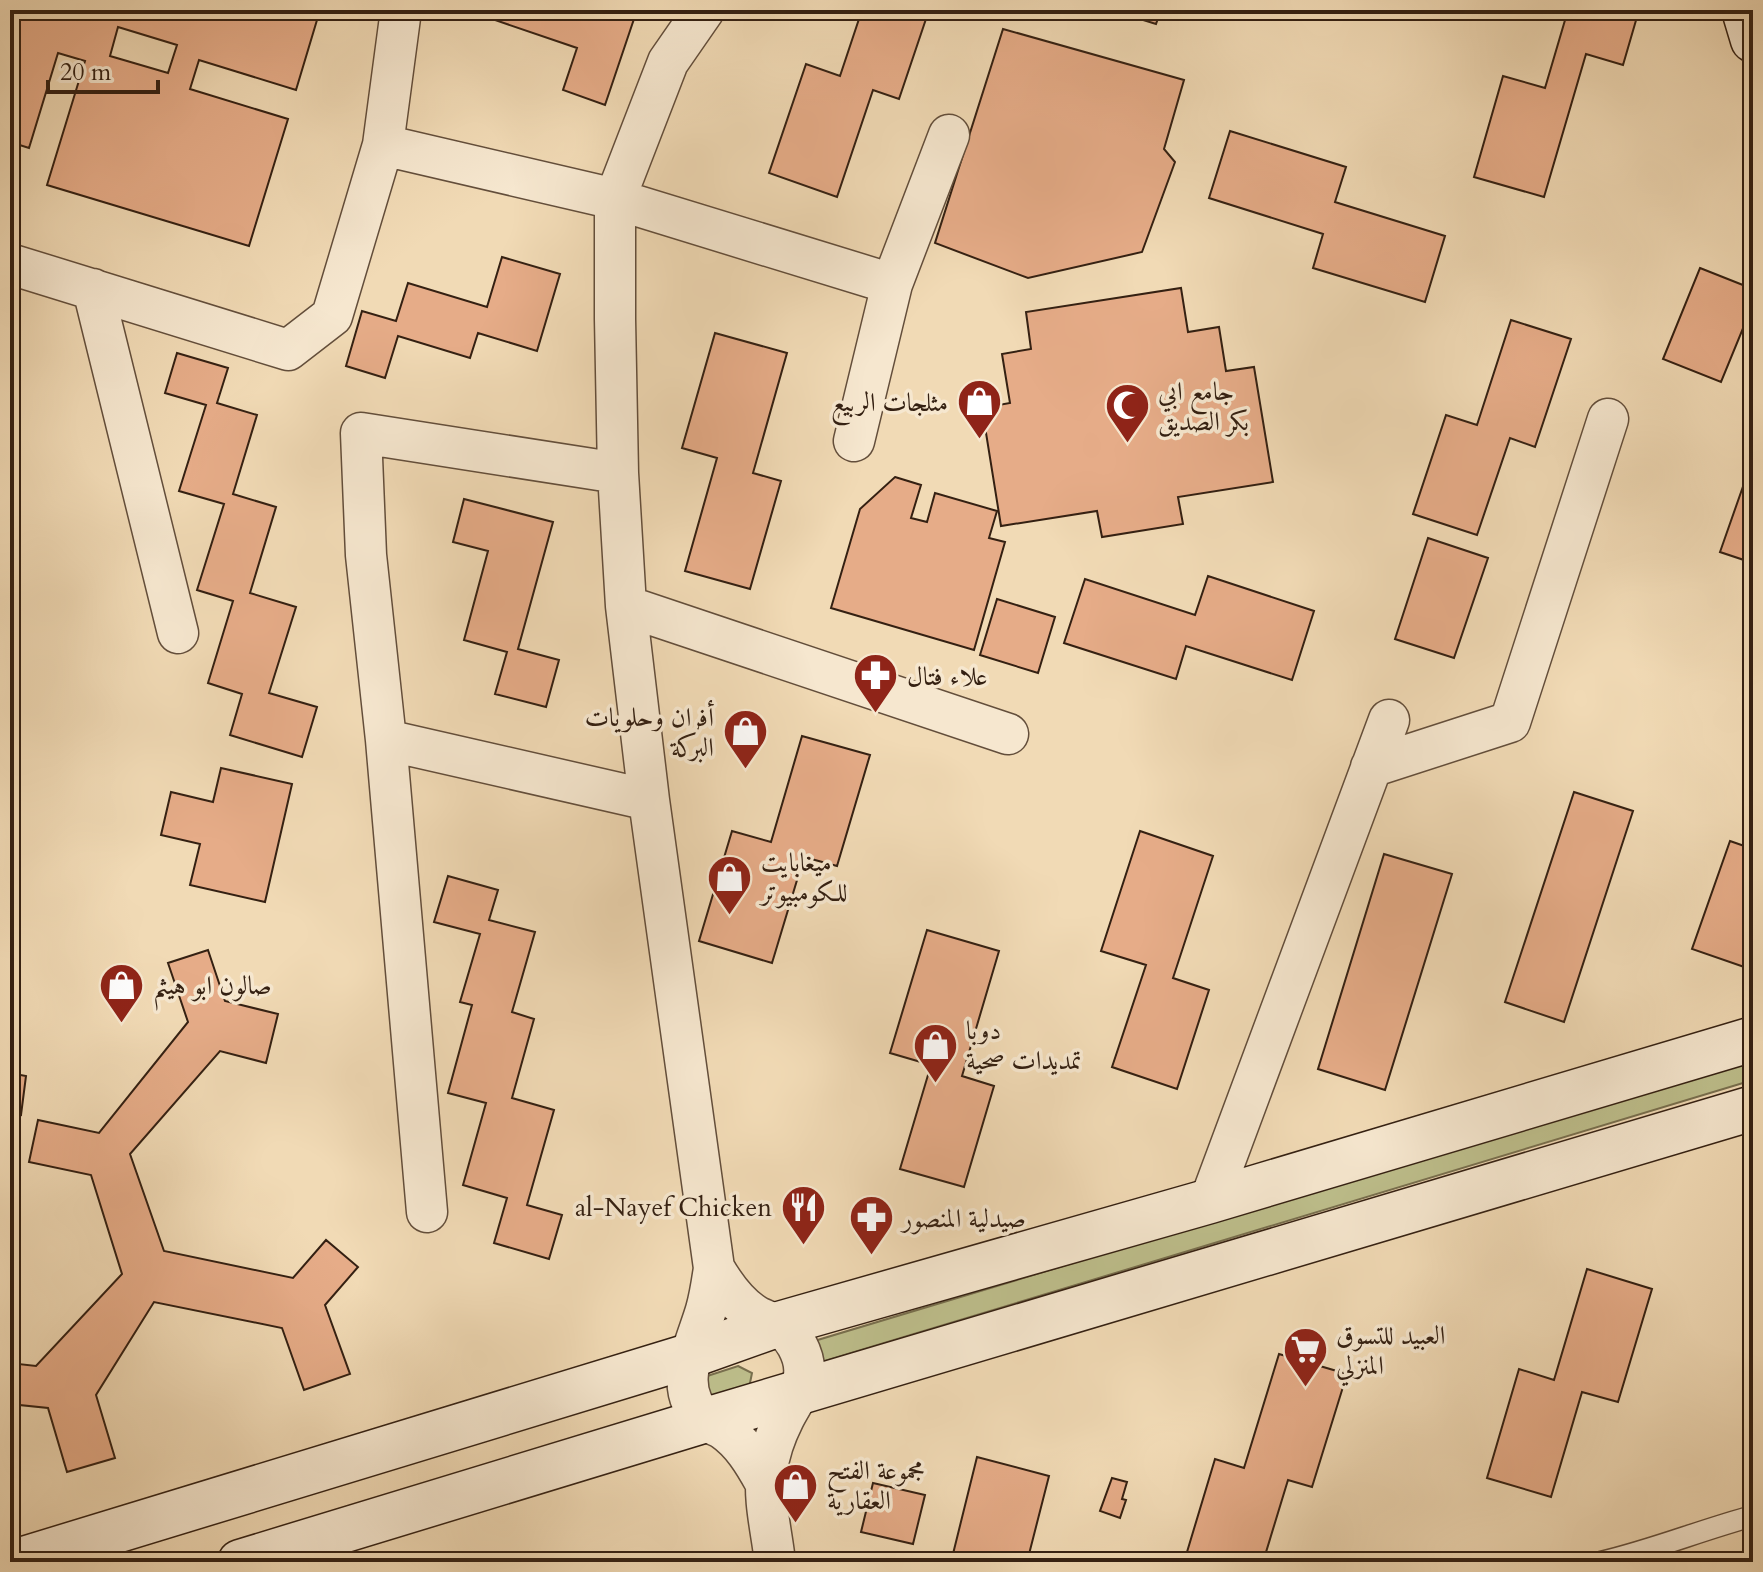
<svg xmlns="http://www.w3.org/2000/svg" width="1763" height="1572" viewBox="0 0 1763 1572" font-family="Cardo,Amiri,serif">
<style>
.green{fill:#bdbe8b;stroke:#786f4e;stroke-width:2}
.building{fill:#e6ac88;stroke:#342012;stroke-width:2;fill-rule:evenodd}
.lines{fill:none;stroke-linecap:round;stroke-linejoin:round}
.lane-casing{stroke:#634e3b;stroke-width:23}
.street-casing{stroke:#634e3b;stroke-width:43}
.secondary-casing{stroke:#342012;stroke-width:47}
.lane{stroke:#f6e7cf;stroke-width:20}
.street{stroke:#f6e7cf;stroke-width:40}
.secondary{stroke:#f6e7cf;stroke-width:44}
.labels{text-anchor:middle;stroke-width:7;stroke-linejoin:round;paint-order:stroke}
.poi-label{font-size:26px;fill:#342012;stroke:#f6e7cf;text-anchor:start}
</style>
<rect width="100%" height="100%" fill="#f1dab5"/>
<filter id="stains"><feTurbulence type="fractalNoise" baseFrequency=".0025" numOctaves="4"/><feColorMatrix values="0 0 0 0 .2 0 0 0 0 .09 0 0 0 0 .02 0 0 0 .5 -.17"/></filter>
<radialGradient id="worn" r=".72"><stop offset=".6" stop-color="#630" stop-opacity="0"/><stop offset="1" stop-color="#630" stop-opacity=".3"/></radialGradient>
<path class="green" d="M1753,1058v22l-945,286 -7,-21z
M738,1366l14,7 -3,15 -47,12 -7,-20z"/>
<path class="building" d="M22,10h298l-24,80 -97,-30 -9,29 98,30 -39,127 -202,-61 38,-124 -27,-8 -29,95 -19,-6v-92zM118,27l59,18 -9,28 -58,-17z
M492,10h145l-32,95 -42,-15 14,-42 -88,-30z
M862,10h67l-30,89 -26,-9 -36,107 -68,-24 37,-109 34,12z
M1111,10h50l-5,14z
M1568,10h71l-16,55 -37,-11 -42,143 -70,-20 29,-101 42,12z
M1003,29l181,51 -20,69 11,13 -33,90 -114,26 -93,-35z
M1230,131l116,36 -11,35 110,34 -20,66 -112,-34 10,-34 -114,-36z
M502,257l58,17 -23,77 -59,-18 -8,25 -72,-22 -13,42 -39,-12 16,-55 34,10 12,-38 79,24z
M1700,268l53,21v15l-32,78 -58,-23z
M1181,288l7,44 31,-5 7,44 28,-4 19,115 -95,15 5,27 -81,13 -5,-26 -96,15 -19,-118 28,-5 -8,-49 29,-5 -5,-37z
M1511,320l60,19 -36,108 -25,-9 -33,97 -64,-21 33,-99 31,10z
M715,333l72,20 -34,120 28,8 -31,108 -65,-18 32,-113 -35,-10z
M177,353l51,15 -11,35 40,12 -24,79 43,13 -26,86 46,14 -27,86 48,14 -15,50 -72,-22 12,-41 -34,-11 25,-82 -36,-11 27,-86 -45,-13 27,-86 -41,-12z
M1753,458v105l-33,-11z
M895,477l26,8 -10,33 16,4 8,-29 62,18 -8,27 16,4 -31,108 -143,-42 29,-99z
M464,499l89,23 -35,127 41,11 -13,47 -51,-13 12,-42 -43,-12 24,-89 -35,-9z
M1428,538l60,20 -34,100 -59,-19z
M1208,576l106,35 -22,69 -106,-34 -10,33 -112,-36 21,-64 110,36z
M997,599l58,18 -17,56 -58,-18z
M802,736l68,19 -33,111 -33,-9 -32,106 -73,-22 33,-110 39,11z
M221,768l71,16 -27,118 -75,-17 10,-41 -39,-9 10,-43 42,10z
M1574,792l59,19 -69,211 -59,-20z
M1140,831l73,25 -40,122 36,12 -32,99 -65,-22 34,-102 -45,-14z
M1730,841l23,8v121l-61,-21z
M1384,854l68,20 -67,216 -67,-21z
M448,876l50,14 -9,30 46,12 -23,80 22,7 -22,79 42,12 -27,95 35,10 -13,44 -55,-16 13,-45 -44,-13 23,-82 -38,-10 24,-88 -12,-3 20,-68 -46,-12z
M927,930l72,21 -37,125 32,10 -30,101 -64,-18 31,-104 -41,-12z
M208,950l17,51 53,13 -12,49 -46,-12 -90,103 34,97 129,27 33,-38 32,27 -33,38 25,69 -46,16 -22,-62 -128,-26 -58,93 19,63 -48,14 -19,-64 -38,-4v-41l26,3 86,-92 -31,-99 -62,-13 9,-42 61,13 89,-111 -20,-59z
M10,1073l16,3 -5,39 -11,-2z
M1587,1269l65,20 -34,113 -36,-10 -31,105 -64,-19 32,-109 35,11z
M1279,1354l68,20 -35,113 -24,-7 -25,82h-79l31,-103 29,9z
M977,1457l72,19 -22,86h-76z
M1112,1478l15,4 -5,17 4,1 -6,18 -20,-7z
M873,1483l52,12 -12,49 -52,-12z"/>
<g class="lines">
<defs>
<path id="lane" d="M1601,1562c52,-12 100,-32 152,-46"/>
<path id="street" d="M704,10l-36,52 -53,137v120l3,154 8,133 23,194 65,468c-2,14 -4,28 -8,42 -10,35 -36,80 0,110 5,4 12,6 17,9 19,13 31,33 42,53
M383,145l18,-135
M10,264l278,86 44,-34 51,-171 232,54 277,85
M93,289l85,344
M854,441l38,-157 57,-149
M626,606l382,128
M386,740l263,60
M1371,767l139,-45 98,-303
M1210,1201l179,-481
M427,1212l-41,-472 -20,-185 -5,-122 257,40
M714,1268c11,19 24,38 44,49 17,8 29,10 39,28 17,32 1,46 -13,73 -8,16 -15,35 -17,53 -4,29 5,62 8,91"/>
<path id="secondary" d="M1744,10l9,30
M14,1562l675,-206 90,-32 431,-123 543,-162
M240,1562l466,-142 1047,-312"/>
</defs>
<use href="#lane" class="lane-casing"/>
<use href="#street" class="street-casing"/>
<use href="#secondary" class="secondary-casing"/>
<use href="#lane" class="lane"/>
<use href="#street" class="street"/>
<use href="#secondary" class="secondary"/>
</g>
<defs>
<symbol id="shop-pin" viewBox="-11 -11 22 30"><path d="M0 17L-7.5 6A9.5 9.5 0 1 1 7.5 6Z" fill="#8f2418" stroke="#f6e7cf"/><path d="M-5-2.5h2.3a2.7 3.5 0 0 1 5.4 0H5L5.5 6h-11ZM-1.5-2.5h3a1.5 2.3 0 0 0-3 0Z" fill="#fff"/></symbol>
<symbol id="mosque-pin" viewBox="-11 -11 22 30"><path d="M0 17L-7.5 6A9.5 9.5 0 1 1 7.5 6Z" fill="#8f2418" stroke="#f6e7cf"/><path d="M3.5-4.9A6 6 0 1 0 3.5 4.9A5 5 0 1 1 3.5-4.9Z" fill="#fff"/></symbol>
<symbol id="pharmacy-pin" viewBox="-11 -11 22 30"><path d="M0 17L-7.5 6A9.5 9.5 0 1 1 7.5 6Z" fill="#8f2418" stroke="#f6e7cf"/><path d="M-2-6h4v4h4v4h-4v4h-4v-4h-4v-4h4Z" fill="#fff"/></symbol>
<symbol id="restaurant-pin" viewBox="-11 -11 22 30"><path d="M0 17L-7.5 6A9.5 9.5 0 1 1 7.5 6Z" fill="#8f2418" stroke="#f6e7cf"/><path d="M-5-6h1v4h1v-4h1v4h1v-4h1v5L-1.5 .5V6h-2V.5L-5-1ZM5-6V6H3V1.5H1.5Q1.5-4 5-6Z" fill="#fff"/></symbol>
<symbol id="supermarket-pin" viewBox="-11 -11 22 30"><path d="M0 17L-7.5 6A9.5 9.5 0 1 1 7.5 6Z" fill="#8f2418" stroke="#f6e7cf"/><path d="M-6-5.5h2.5l.6 2H6L4.5 2H-2.5L-4.4-4H-6ZM-1.5 3.2a1.3 1.3 0 1 0 .1 0ZM3 3.2a1.3 1.3 0 1 0 .1 0Z" fill="#fff"/></symbol>
</defs>
<g fill-rule="evenodd">
<use href="#shop-pin" x="954" y="376" width="51" height="69"/>
<use href="#mosque-pin" x="1102" y="380" width="51" height="69"/>
<use href="#pharmacy-pin" x="850" y="650" width="51" height="69"/>
<use href="#shop-pin" x="720" y="706" width="51" height="69"/>
<use href="#shop-pin" x="704" y="852" width="51" height="69"/>
<use href="#shop-pin" x="96" y="960" width="51" height="69"/>
<use href="#shop-pin" x="910" y="1020" width="51" height="69"/>
<use href="#restaurant-pin" x="778" y="1182" width="51" height="69"/>
<use href="#pharmacy-pin" x="846" y="1192" width="51" height="69"/>
<use href="#supermarket-pin" x="1280" y="1324" width="51" height="69"/>
<use href="#shop-pin" x="770" y="1460" width="51" height="69"/>
</g>
<g class="labels">
<g class="poi-label">
<text x="1158" y="400">جامع ابي<tspan x="1158" dy="30">بكر الصديق</tspan></text>
<text x="948" y="411" text-anchor="end">مثلجات الربيع</text>
<text x="907" y="685">علاء فتال</text>
<text x="714" y="726" text-anchor="end">أفران وحلويات<tspan x="714" dy="30">البركة</tspan></text>
<text x="761" y="871">ميغابايت<tspan x="761" dy="30">للكومبيوتر</tspan></text>
<text x="153" y="994">صالون ابو هيثم</text>
<text x="966" y="1039">دوبا<tspan x="966" dy="30">تمديدات صحية</tspan></text>
<text x="772" y="1216" text-anchor="end">al-Nayef Chicken</text>
<text x="902" y="1227">صيدلية المنصور</text>
<text x="1336" y="1344">العبيد للتسوق<tspan x="1336" dy="30">المنزلي</tspan></text>
<text x="827" y="1479">مجموعة الفتح<tspan x="827" dy="30">العقارية</tspan></text>
</g>
</g>
<rect width="1763" height="1572" fill="none" stroke="#f1dab5" stroke-width="40"/>
<rect x="12" y="12" width="1739" height="1548" fill="none" stroke="#342012" stroke-width="4"/>
<rect x="20" y="20" width="1723" height="1532" fill="none" stroke="#342012" stroke-width="2"/>
<path d="M48 80v12h110v-12" fill="none" stroke="#342012" stroke-width="4"/>
<text x="60" y="80" font-size="24" fill="#342012" stroke="#f6e7cf" stroke-width="6" paint-order="stroke">20 m</text>
<rect width="100%" height="100%" filter="url(#stains)"/>
<rect width="100%" height="100%" fill="url(#worn)"/>
</svg>
